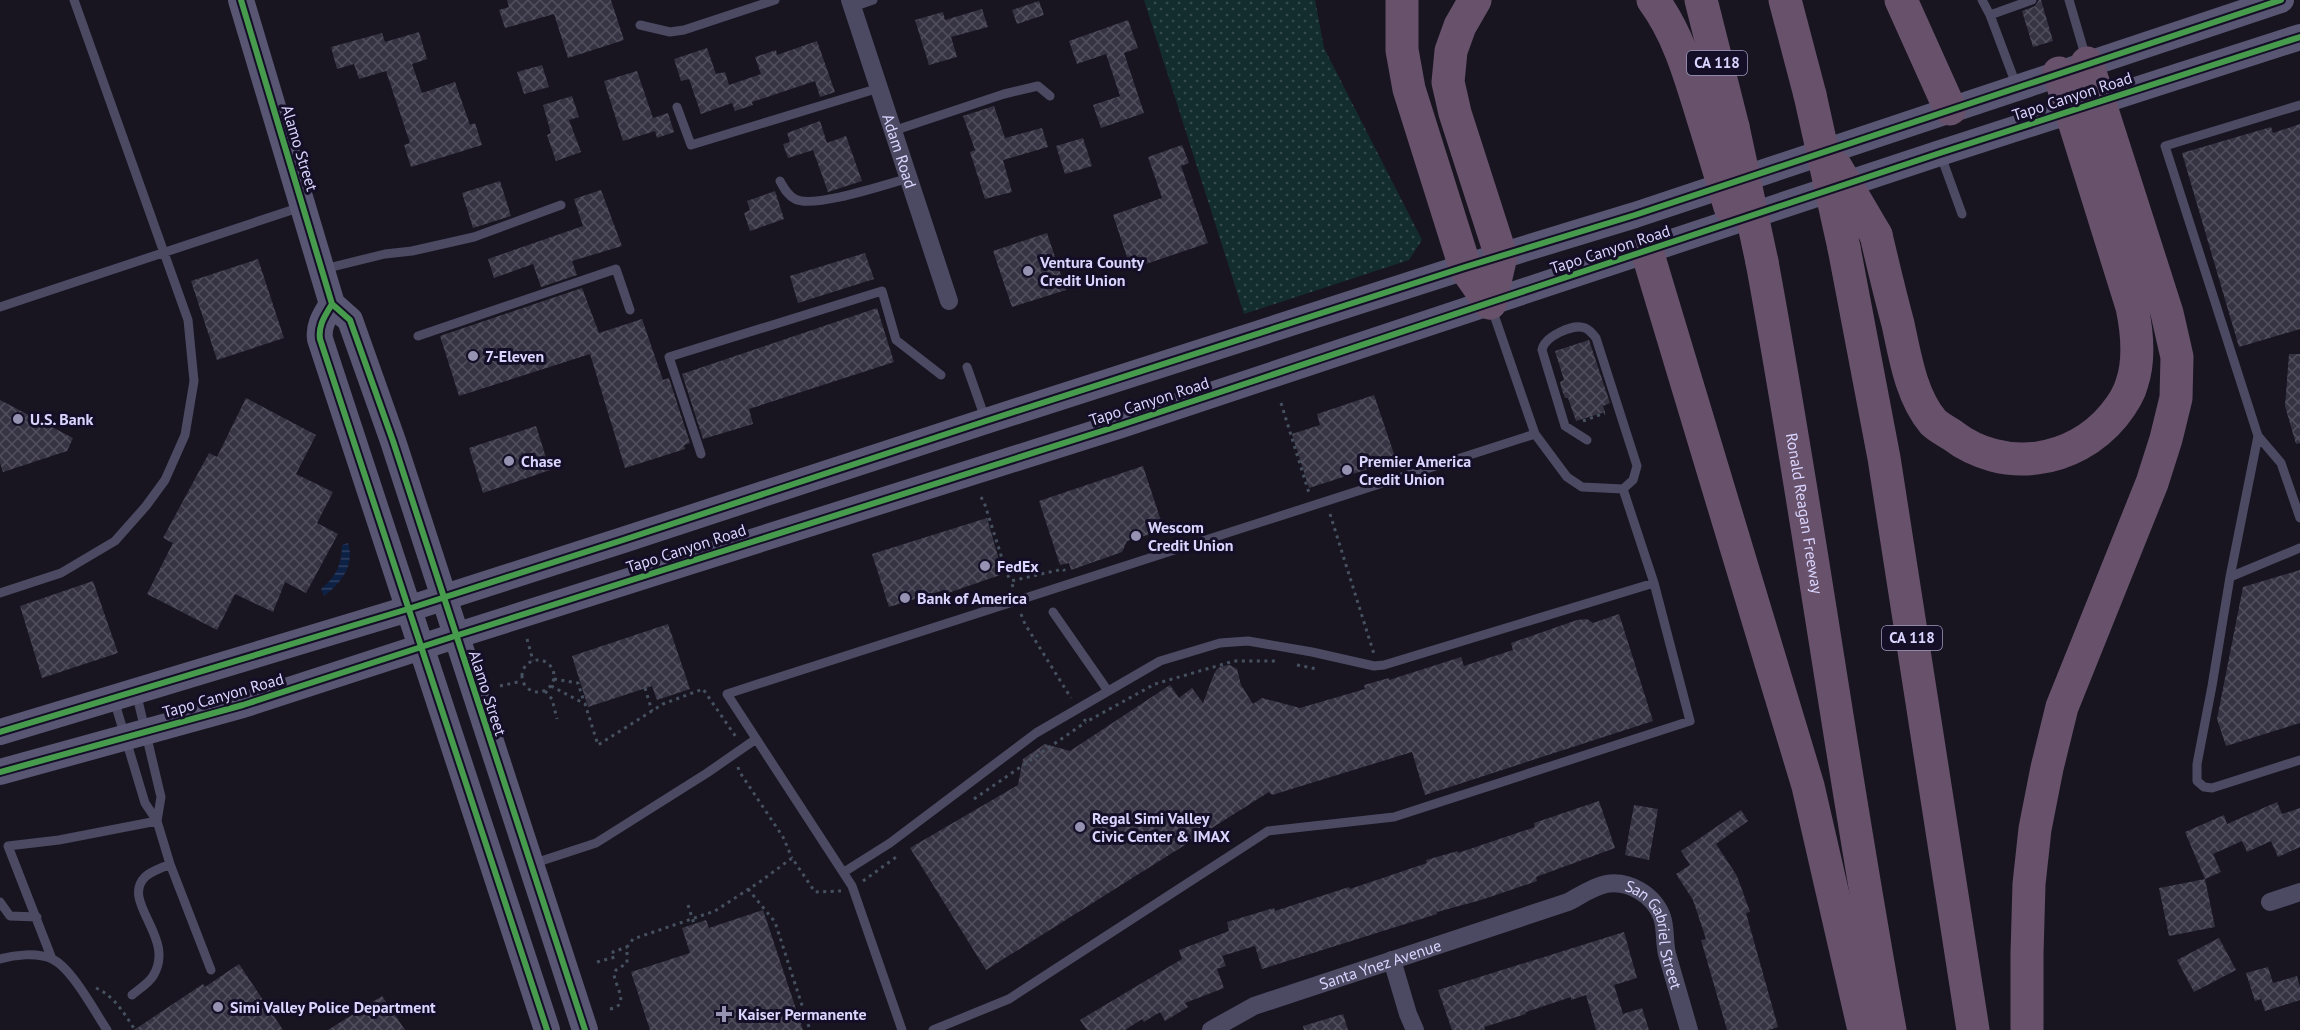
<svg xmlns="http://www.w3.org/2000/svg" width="2300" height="1030" viewBox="0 0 2300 1030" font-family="'PT Sans',sans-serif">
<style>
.grass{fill:url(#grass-dots)}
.water{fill:url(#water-rules)}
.building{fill:url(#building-cross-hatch)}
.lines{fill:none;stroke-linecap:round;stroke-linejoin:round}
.path{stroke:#465160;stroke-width:3;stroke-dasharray:3 4.5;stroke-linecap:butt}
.service{stroke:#4b4a62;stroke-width:9}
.minor{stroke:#4b4a62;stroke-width:18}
.secondary{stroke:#595674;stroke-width:26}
.motorway{stroke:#68526b;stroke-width:33}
.motorway-bridge{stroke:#68526b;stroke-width:33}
.cycleway-casing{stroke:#140f27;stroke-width:10}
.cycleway{stroke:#469c4c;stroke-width:6}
.poi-dot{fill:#9692b1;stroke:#140f27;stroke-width:2}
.labels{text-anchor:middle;stroke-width:6;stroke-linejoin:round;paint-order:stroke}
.shield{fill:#140f27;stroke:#9f9abe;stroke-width:1.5}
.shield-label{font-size:15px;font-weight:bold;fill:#dad5ff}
.street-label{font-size:16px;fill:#dad5ff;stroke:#140f27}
.poi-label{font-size:16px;font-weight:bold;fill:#dad5ff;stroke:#140f27;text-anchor:start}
</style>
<defs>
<pattern id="grass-dots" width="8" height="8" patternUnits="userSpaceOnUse" patternTransform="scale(1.5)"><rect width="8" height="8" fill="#132d2e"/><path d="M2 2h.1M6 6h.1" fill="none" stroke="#354b4d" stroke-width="1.8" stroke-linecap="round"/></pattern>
<pattern id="water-rules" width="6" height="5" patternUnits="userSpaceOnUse" patternTransform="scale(1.5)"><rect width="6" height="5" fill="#0d2145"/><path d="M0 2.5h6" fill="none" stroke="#304061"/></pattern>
<pattern id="building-cross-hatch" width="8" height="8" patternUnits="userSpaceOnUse" patternTransform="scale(1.5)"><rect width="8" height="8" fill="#363343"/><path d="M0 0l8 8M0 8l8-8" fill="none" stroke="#52505f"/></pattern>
</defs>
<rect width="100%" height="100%" fill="#181521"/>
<path class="grass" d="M1144,0h171l9,48 98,192 -13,20 -165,54z"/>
<path class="water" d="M348,543c7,23 -7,40 -24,53l-3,-7c15,-12 21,-25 21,-44z"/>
<path class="building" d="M507,0h104l13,40 -56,18 -14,-44 -49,14 -6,-18 10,-3z
M2039,0h2l12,41 -20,6 -11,-36 13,-5z
M1039,1l5,14 -27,9 -5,-14z
M982,9l6,18 -37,10 6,20 -28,8 -14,-45 28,-8 2,8z
M1128,20l10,28 -14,5 20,60 -43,15 -8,-23 27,-9 -14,-42 -29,10 -8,-23z
M419,32l8,27 -15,5 10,29 33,-11 15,43 5,-2 7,22 -71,22 -7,-22 6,-2 -24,-72 -27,8 -5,-15 -17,5 -6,-22 51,-14 3,9z
M817,41l18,51 -15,5 -5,-16 -63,21 1,3 -18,6 -3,-8 -31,11 -12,-35 -8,2 -7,-22 33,-11 9,26 9,-2 4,13 32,-11 -6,-17 21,-7 1,5z
M542,65l7,22 -25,7 -7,-22z
M637,71l16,47 15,-5 6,19 -17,6 -2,-7 -32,10 -19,-60z
M572,96l7,21 -10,3 12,32 -25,9 -9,-26 4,-2 -8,-28z
M994,106l11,32 37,-10 6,19 -45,13 9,32 -27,7 -15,-47 5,-2 -12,-34z
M820,121l7,22 19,-7 16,45 -34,11 -15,-42 -25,8 -5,-14 7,-2 -3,-9z
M2300,124v205l-61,18 -57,-194 89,-26 2,6z
M1083,138l9,28 -27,8 -9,-28z
M1182,145l7,18 -8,3 27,77 -77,26 -18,-54 49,-17 -14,-41z
M500,181l11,35 -38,12 -11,-35z
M601,190l21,56 -50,15 5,14 -36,12 -8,-23 -39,14 -6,-19 95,-33 -9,-27z
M775,191l9,28 -34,12 -6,-18 6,-3 -3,-9z
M1047,233l19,57 -54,17 -19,-56z
M865,253l9,26 -76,24 -8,-27z
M258,259l26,79 -67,22 -26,-79z
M582,288l17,45 43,-14 21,61 6,-2 21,65 -6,2 1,4 -60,19 -35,-114 -131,42 -19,-60z
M877,308l17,54 -145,47 4,15 -50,15 -21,-65z
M1589,340l21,63 -7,3 2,6 -29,9 -8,-23h-3l-3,-8 -2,-8 4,-2 -9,-29z
M2289,354h11v89l-4,1 -11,-38z
M1374,395l22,65 -87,28 -17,-54 28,-9 -3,-11z
M246,398l70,37 -20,39 37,18 -16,31 21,11 -32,59 -21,-11 -12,30 -38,-18 -18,36 -70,-36 26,-51 -10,-5 46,-85 8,4z
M0,400l73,38 -6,13 -64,21 -3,-9z
M536,426l14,44 -67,23 -14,-45z
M1143,466l21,64 -37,11 -5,11 -51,18 -2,-7 -9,2 -21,-64z
M987,518l16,56 -55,19 -7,-2 -52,16 -17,-53z
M2300,570v153l-74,23 -9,-27 26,-132z
M93,581l25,72 -76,25 -22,-72z
M1619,614l34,107 -228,74 -13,-43 -140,43 -3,-3 -283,178 -76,-122 108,-63 5,-26 22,-15 25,7 100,-66 9,13 13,-10 11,15 11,-29 3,-5 5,-3 8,-1 7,4 4,16 12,19 9,-6 38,10 65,-19 -1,-4 25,-7v2l72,-23 3,9 49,-16 -2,-7 66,-23 10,-1 6,4z
M668,624l22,65 -33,11 -5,-14 -64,21 -16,-51z
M1599,801l16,47 -79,29 1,4 -56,19 -44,12v2l-175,55 -7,-23 -33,10 4,10 -9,3 7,19 -39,15 3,4 -23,14 -5,-9 -16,10 -2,-3 -17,11h-38l-7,-10 102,-61 -3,-9 50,-19 -2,-9 47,-14 1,3 74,-24 1,2 77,-26 -1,-3 32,-9v2l77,-26 -1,-4z
M2277,802l5,12 18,-6v39l-22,10 -7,-16 -24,11 -5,-11 -29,13 8,18 -16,7 -20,-47 39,-17 3,9z
M1634,805l24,4 -9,51 -24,-5z
M1741,810l7,11 -32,23 21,32 13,36 -4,1 32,114 -9,3h-42l-26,-90 5,-1 -13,-39 -17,-26 14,-9 -9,-14z
M2205,879l10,48 -46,9 -10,-48z
M763,910l40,120h-153l-19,-58 59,-19 -8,-25 24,-8 3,8z
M1624,932l13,46 -23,7 9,29 19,-6 7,22h-53l-10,-35 -15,5v-3l-45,15v2l-42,13 1,3h-33l-14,-40z
M2219,938l17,32 -42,22 -17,-32z
M239,964l44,66h-149l69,-46 2,3z
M2268,967l5,16 24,-7 3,11v13l-35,11 -4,-12 -6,2 -9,-28z
M382,996l23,34h-77z
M1343,1014l5,16h-44l-1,-4z"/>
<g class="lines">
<path class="path" d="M1281,403l28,90
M1583,421l22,-8
M981,497l4,8 22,69 4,7
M1330,514l44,140
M1013,587l-2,-6 52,-12 2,2
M1021,614l4,10 46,74
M527,639l6,22
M522 676a16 16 0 1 1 32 0a16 16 0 1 1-32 0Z
M1297,665l20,4
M554,679l24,4 6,19
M500,686l22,-5
M551,686l34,18 13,41 65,-41 40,-15 33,48
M645,688l7,23
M545,691l7,8 5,20
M1084,719l2,3 69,-38 79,-23h42
M738,767l1,4 44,66 9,21
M974,799l112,-77
M863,881l36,-26
M748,889l27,33 35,108
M688,905l6,19
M597,962l18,-5 -2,-5 14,-5
M96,988c18,8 28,25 39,42
M610,1009c21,-4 5,-22 4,-35l2,-4 11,-7v-16l6,-8 82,-28 46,-30 31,-23 23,34 26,-1"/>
<path class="service" d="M1982,0l8,15 27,72
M2069,0l17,58
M853,7l20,-7
M1990,15l42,-15
M640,25l30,7 14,-2 91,-30
M2300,105l-135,41 93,290 -28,141 -18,109 -15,78v17l7,6 8,1 88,-28
M677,107l14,38 188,-57
M893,131l111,-37 34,-8 12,10
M1941,156l21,58
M780,181c4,7 7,14 15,18 18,10 92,-15 114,-21
M324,269l61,-15 27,-3 62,-14 87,-32
M0,307l301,-100
M418,336l198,-67 14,41
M967,367l18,51
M2258,436l23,27 19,55
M1587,440l-22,-14 -23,-76c2,-13 31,-27 43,-22 5,2 8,6 11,10l41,128 -4,14 -10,9
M701,454l-32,-97 213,-66 14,49 45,35
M2230,577l70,-29
M0,593l61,-20 54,-32 31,-35 19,-26 20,-45 9,-54 -6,-61 -114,-320
M1053,612l55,79
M136,692l25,105 -4,24
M114,700l31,103 12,18 13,43 41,106
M532,864l64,-21 111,-70 49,-34
M844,872l46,-29 146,-110 124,-72 60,-18 28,-2 64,11 62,14 10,-1 270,-82
M0,902l10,14 27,1
M0,959c14,-4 37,-7 52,0 19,8 43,53 55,71
M52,959l-44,-113 51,-6 98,-19
M132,995c7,-6 17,-12 21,-19 24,-38 -33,-74 -8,-99 6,-6 17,-9 25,-13
M902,1030l-50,-144 -125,-192 808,-260
M933,1030l76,-31 259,-168 126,-14 296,-96 -36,-138 -31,-94 -41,-2 -15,-10 -32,-43 -43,-125"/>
<g class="minor">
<path id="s1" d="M850,0l99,301"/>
<path d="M2270,902l30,-10"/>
<path d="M1392,960l16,54 7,16"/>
<path id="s2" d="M1211,1030l43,-24 314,-104c12,-6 24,-15 38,-18 23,-4 48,11 56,33 4,12 2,24 5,37 7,25 15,51 22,76"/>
</g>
<path class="secondary" d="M241,0l91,304 18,16 43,121 192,589
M332,304c-7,12 -14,21 -12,35l227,691
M0,732l408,-123 215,-69 363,-119 479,-154 170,-52 646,-215
M0,772l243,-67 212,-69 666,-211 819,-272 360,-116"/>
<g class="motorway">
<path d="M1402,0v50l7,39 56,178 25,36"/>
<path d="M1475,0l-15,26 -9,25 -3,31 7,31 46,143 -11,47"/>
<path d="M1653,0c29,39 40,88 55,134"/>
<path d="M1701,0l32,127"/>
<path d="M1785,0l25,95"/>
<path d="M1901,0l49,109"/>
<path d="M1876,235c7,30 14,59 22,89 7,32 13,72 35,98 5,5 13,9 19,13 51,39 122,29 162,-20 8,-10 15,-20 18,-32 8,-24 5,-52 0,-76l-73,-234"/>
<path d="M1844,248l40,210 89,572"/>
<path d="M1647,251l161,535 56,244"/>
<path id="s3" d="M1762,262c47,255 81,513 128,768"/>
<path d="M2027,1030v-76l2,-70 6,-55 12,-61 15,-61 90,-224 14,-44 10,-41 1,-41 -10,-44 -80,-250"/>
</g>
<path class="motorway-bridge" d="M1810,95l34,153
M1733,127l29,135
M1708,134l22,73
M1836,167l40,68"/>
<defs>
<path id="cycleway" d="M241,0l91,304 18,16 43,121 192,589
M332,304c-7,12 -14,21 -12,35l227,691
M0,732l408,-123 215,-69 363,-119 479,-154 170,-52 646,-215
M0,772l243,-67 212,-69 666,-211 819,-272 360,-116"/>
</defs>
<use href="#cycleway" class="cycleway-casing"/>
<use href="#cycleway" class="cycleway"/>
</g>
<g class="poi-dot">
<circle cx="1028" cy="271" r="6"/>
<circle cx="473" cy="356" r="6"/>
<circle cx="18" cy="419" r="6"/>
<circle cx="509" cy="461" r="6"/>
<circle cx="1347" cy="470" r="6"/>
<circle cx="1136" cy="536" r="6"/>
<circle cx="985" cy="566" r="6"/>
<circle cx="905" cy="598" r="6"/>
<circle cx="1080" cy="827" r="6"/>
<circle cx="218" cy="1007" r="6"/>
<path d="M721 1005h6v6h6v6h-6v6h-6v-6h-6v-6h6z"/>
</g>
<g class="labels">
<g class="shield">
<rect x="1687" y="51" width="60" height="24" rx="4.5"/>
<rect x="1882" y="626" width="60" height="24" rx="4.5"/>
</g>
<g class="shield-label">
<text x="1717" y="68">CA 118</text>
<text x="1912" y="643">CA 118</text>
</g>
<g class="street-label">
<text transform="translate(2072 96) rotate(-18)" y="6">Tapo Canyon Road</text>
<text transform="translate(300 148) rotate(73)" y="6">Alamo Street</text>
<text dy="6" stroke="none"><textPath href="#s1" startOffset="159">Adam Road</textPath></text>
<text transform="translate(1610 249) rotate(-18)" y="6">Tapo Canyon Road</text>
<text transform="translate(1149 401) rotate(-18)" y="6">Tapo Canyon Road</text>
<text dy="6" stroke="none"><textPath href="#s3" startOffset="255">Ronald Reagan Freeway</textPath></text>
<text transform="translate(686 548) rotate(-18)" y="6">Tapo Canyon Road</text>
<text transform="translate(488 693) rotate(72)" y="6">Alamo Street</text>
<text transform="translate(223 695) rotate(-16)" y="6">Tapo Canyon Road</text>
<text dy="6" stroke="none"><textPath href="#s2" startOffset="504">San Gabriel Street</textPath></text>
<text dy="6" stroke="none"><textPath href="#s2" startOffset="182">Santa Ynez Avenue</textPath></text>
</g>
<g class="poi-label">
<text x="1040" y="268">Ventura County<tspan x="1040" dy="18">Credit Union</tspan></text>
<text x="485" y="362">7-Eleven</text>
<text x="30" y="425">U.S. Bank</text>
<text x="521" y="467">Chase</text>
<text x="1359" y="467">Premier America<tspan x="1359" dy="18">Credit Union</tspan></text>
<text x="1148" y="533">Wescom<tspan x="1148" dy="18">Credit Union</tspan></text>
<text x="997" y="572">FedEx</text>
<text x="917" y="604">Bank of America</text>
<text x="1092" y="824">Regal Simi Valley<tspan x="1092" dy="18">Civic Center &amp; IMAX</tspan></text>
<text x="230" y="1013">Simi Valley Police Department</text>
<text x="738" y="1020">Kaiser Permanente</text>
</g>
</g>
</svg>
